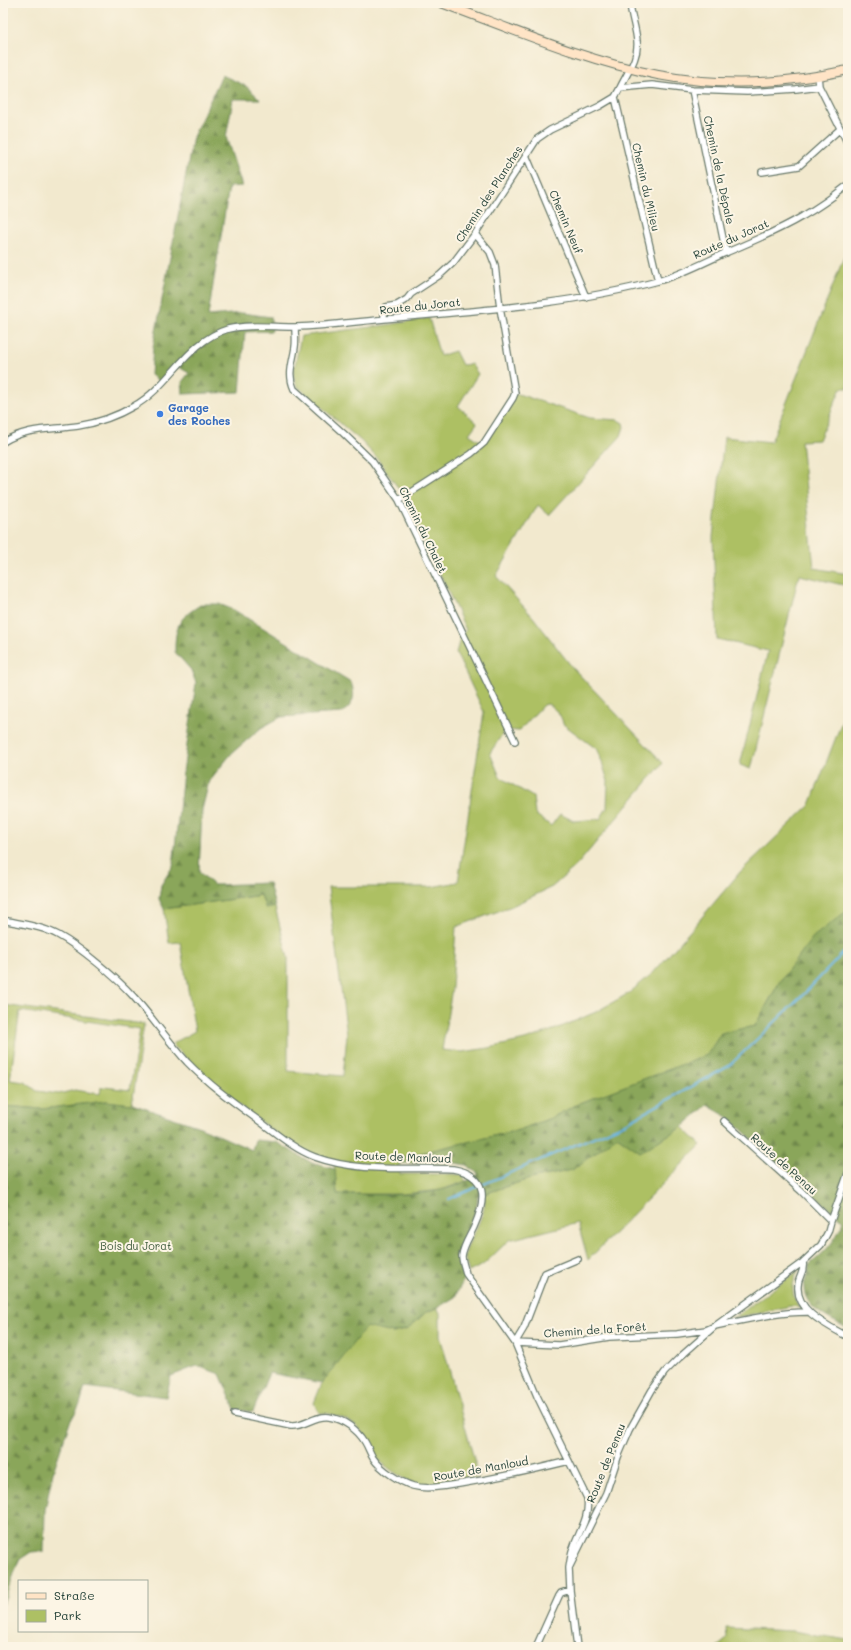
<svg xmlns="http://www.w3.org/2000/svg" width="851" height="1650" viewBox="0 0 851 1650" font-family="Mali,sans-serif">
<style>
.green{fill:#adc064;stroke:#667e4c;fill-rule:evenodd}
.forest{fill:url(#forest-firs);stroke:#547247}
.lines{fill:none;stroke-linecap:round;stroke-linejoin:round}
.stream{stroke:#68b4e1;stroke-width:2}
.street-casing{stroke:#69796a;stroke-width:8}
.secondary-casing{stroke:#69796a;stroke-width:10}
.street{stroke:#fff;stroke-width:5.5}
.secondary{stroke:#ffe4c6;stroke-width:8}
.shop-dot{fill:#3f7fe0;stroke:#fcf5e5;stroke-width:1.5}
.labels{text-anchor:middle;stroke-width:4;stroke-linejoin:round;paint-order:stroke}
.street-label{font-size:11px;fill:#1f3d34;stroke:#fcf5e5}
.shop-label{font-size:11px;font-weight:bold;fill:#366cbe;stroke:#fcf5e5;text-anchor:start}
.park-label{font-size:11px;fill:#425e40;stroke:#fcf5e5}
</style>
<defs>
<pattern id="forest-firs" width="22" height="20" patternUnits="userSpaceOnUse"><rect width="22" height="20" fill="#8aa65a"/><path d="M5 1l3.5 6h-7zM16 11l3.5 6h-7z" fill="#70884b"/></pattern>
</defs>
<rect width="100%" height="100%" fill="#fcf5e5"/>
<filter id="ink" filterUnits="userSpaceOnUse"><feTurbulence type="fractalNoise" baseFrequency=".025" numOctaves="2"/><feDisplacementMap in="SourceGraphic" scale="8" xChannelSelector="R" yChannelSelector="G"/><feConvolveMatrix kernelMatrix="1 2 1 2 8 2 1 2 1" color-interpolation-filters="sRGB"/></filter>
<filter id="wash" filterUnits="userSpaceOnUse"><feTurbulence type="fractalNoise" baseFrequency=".012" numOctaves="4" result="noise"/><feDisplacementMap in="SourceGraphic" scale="16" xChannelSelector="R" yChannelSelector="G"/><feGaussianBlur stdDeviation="0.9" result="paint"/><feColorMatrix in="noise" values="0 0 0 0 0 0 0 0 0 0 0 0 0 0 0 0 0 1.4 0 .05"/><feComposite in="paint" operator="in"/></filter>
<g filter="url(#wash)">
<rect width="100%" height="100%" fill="#f2e9ce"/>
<path class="green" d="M848,247v141h-7l-22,52 -18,1 13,127 34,6v12l-49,-11 -48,194 -11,-4 28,-114 -51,-12 -4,-102 11,-100 47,5z
M429,318l11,38 15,-5 7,14 9,-1 7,10 -20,32 19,17 -8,11 14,9 32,-50 75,25 28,2 5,3 1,4 -3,9 -72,79 -11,-10 -42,71 37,41 39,50 91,96 -86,102 -25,22 -40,19 -56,21 -4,61 -10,62 20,2 27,-4 36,-8 31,-11 40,-17 33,-19 24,-20 38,-43 50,-59 69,-66 34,-89 4,-16v210l-35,28 -33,43 -25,45 -34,7 -13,22 -128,48 -29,15 -32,12 -120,28 1,16h53l8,1 5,6 -25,9 -39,4h-65l-3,-32 -19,-5 -26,-14 -78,-59 -39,-40 23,-13 -15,-89 -11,1 -5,-34 97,-14 5,14 9,-2 13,51v113l55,5 4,-41 -19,-148h103l27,-5 26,-170 -28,-59 5,-18 5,-5 -62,-134 -28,-39 -15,-16 -64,-55 -4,-12 8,-38 86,-11zM548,704c7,5 14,11 15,20l35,26 10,31 -1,27 -7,11 -26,2 -14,-7 -9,12 -16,-12 -2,-17 -33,-20 -10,-24 15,-23 14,1 24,-26z
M3,1005l141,19 -12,80 -27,-3 -63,8 -39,-3zM20,1011l120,18 -10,61 -26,-3h-3l-1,7 -25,-4 -16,4 -22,-3 -12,-9 -15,-2z
M682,1127l19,18 -113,115 -10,-37 -69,17 -25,24 -15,8c-1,-5 -4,-10 -4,-15 1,-18 24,-40 19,-63l42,-14 46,-10 45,-34 23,15z
M798,1271c-7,14 -7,23 1,36l-8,-1 -58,12z
M437,1308l3,5v23l39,141c-18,3 -51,11 -68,5 -9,-4 -29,-17 -35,-25 -4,-6 -5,-13 -9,-19 -11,-16 -29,-25 -48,-25l-5,-10 8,-20 44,-57 27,7 15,-4 18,-17z
M726,1628l66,3 56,9v7h-131l10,-8z"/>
<path class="forest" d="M222,75l24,11 14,13h-27l-7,38 16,49 -13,1 -21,129 34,-3 29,4 1,14 -27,1 -5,60 -57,2 -1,-12 7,-9 -12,-7 -18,15 -8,-6 2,-28 40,-210z
M202,604h17l15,6 117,72c5,14 3,22 -9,31l-61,4 -20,11 -29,25 -23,28 -7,29 -3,62 15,13 55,-2 6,24 -9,2 -5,-14 -97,14 -5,-10 2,-14 12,-19 10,-94 13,-89 -5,-13 -16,-18c0,-28 4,-34 27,-48z
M848,910v419c-16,-10 -45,-20 -44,-43 1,-7 5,-12 5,-21 18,-15 25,-22 35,-44l-39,-33 -77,-71 -21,-12 -25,22 -42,25 -23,-16 -45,34 -46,10 -48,16c-1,23 -18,40 -20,59 0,8 3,16 6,24l-9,18 -18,11 -11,4 -18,17 -15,4 -27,-6 -44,56 -53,-10 -16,39 -18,-3 -15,-35 -23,-8 -26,10 -5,21 -81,-10 -5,17 -11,20 -16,48 -8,38 -1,41 -13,1 -12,8 -16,44v-498l39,3 64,-8 26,3 68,23 52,23 3,-10 21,2 36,21 23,6 2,25c46,0 102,7 142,-20l-13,-9 -11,-2h-56v-5l120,-28 32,-12 29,-15 127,-48 14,-22 34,-7 25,-45 33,-44z"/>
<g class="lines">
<path class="stream" d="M449,1199l175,-75 105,-58 73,-70 46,-48"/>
</g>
</g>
<g filter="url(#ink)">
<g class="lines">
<defs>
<path id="street" d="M818,76l1,10 29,58
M620,88c7,-15 19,-30 17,-47 -1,-13 -6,-25 -7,-38
M692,90l34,163
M615,97l43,184
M526,155l60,142
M762,172l37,-6 41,-37
M384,319v-8l2,-4 11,-2 10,-6 4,-5 29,-19 13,-12 22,-29 62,-95 13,-9 50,-24 15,-9 5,-9 32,-3 40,5 55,2 49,-3 23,-3
M295,327c0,7 1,14 0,20 -2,15 -8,27 -1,42l49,44 29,28 27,39 116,241
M3,442c24,-15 48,-12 75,-16 19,-3 39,-10 56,-20 35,-19 53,-65 94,-77 20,-5 43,-2 64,-2 18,0 36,-2 54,-4 103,-11 211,-15 312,-42 23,-6 45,-18 67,-28 26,-11 53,-22 78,-37 16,-9 31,-20 45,-31
M399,500l72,-46 13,-11 29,-45 2,-5 -15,-85 -5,-43 -5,-13 -15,-18
M3,920c18,4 39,6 55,15 22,12 59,43 75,61 19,21 35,45 54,66 22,23 49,42 75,61 16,12 34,27 53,34 44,16 93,10 138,12 36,6 33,31 21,58 -4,9 -11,19 -12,29 0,6 3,12 4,18l49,69 22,53 50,102c3,18 -7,32 -13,48 -3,7 -4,15 -5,22
M831,1221l17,-48
M803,1262c2,11 -5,14 -5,24 -2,26 31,40 50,51
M515,1343l44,2 50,-8 68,-3 29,-4 9,-4c30,-6 61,-14 93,-14
M515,1343l9,-15 21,-55 33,-14
M234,1414l57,12c13,1 24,-11 38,-9 14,2 29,13 36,25 3,5 5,11 8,16 8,12 27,24 40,28 15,4 31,0 46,-2 37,-6 74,-14 110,-23
M536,1647l23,-51 2,-3 9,-3
M577,1647l-7,-57 -1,-22 37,-75 12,-36 12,-28 22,-39 13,-18 14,-14 36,-32 88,-64 18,-17 7,-13 3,-11 -30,-30 -77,-70"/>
<path id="secondary" d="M441,3c71,26 142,57 217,72 63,12 128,9 190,-5"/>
</defs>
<use href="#street" class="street-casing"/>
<use href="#secondary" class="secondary-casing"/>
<use href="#street" class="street"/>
<use href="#secondary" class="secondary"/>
</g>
</g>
<circle class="shop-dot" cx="160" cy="414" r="4"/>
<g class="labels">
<g class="street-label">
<text transform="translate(719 170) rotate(78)" y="4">Chemin de la Dépale</text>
<text transform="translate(646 187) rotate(77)" y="4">Chemin du Milieu</text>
<text transform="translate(489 194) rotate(-57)" y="4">Chemin des Planches</text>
<text transform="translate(566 222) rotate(67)" y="4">Chemin Neuf</text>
<text transform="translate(731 239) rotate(-24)" y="4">Route du Jorat</text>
<text transform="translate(420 306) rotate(-6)" y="4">Route du Jorat</text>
<text transform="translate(423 530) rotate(64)" y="4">Chemin du Chalet</text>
<text transform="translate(403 1157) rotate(2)" y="4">Route de Manloud</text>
<text transform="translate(784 1164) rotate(42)" y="4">Route de Penau</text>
<text transform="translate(595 1330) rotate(-4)" y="4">Chemin de la Forêt</text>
<text transform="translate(606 1463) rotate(-68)" y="4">Route de Penau</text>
<text transform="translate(481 1469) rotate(-10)" y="4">Route de Manloud</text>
</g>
<g class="shop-label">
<text x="168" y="412">Garage<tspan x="168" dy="13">des Roches</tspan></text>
</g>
<g class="park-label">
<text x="136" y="1250">Bois du Jorat</text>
</g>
</g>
<rect width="851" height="1650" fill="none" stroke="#fcf5e5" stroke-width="16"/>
<rect x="18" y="1580" width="130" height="52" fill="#fcf5e5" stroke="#a4ab9e"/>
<rect x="26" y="1593" width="20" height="6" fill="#ffe4c6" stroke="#a4ab9e"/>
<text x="54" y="1600" font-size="12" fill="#1f3d34">Straße</text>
<rect x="26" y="1610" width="20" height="12" fill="#adc064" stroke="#a4ab9e"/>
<text x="54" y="1620" font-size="12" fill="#1f3d34">Park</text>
</svg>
